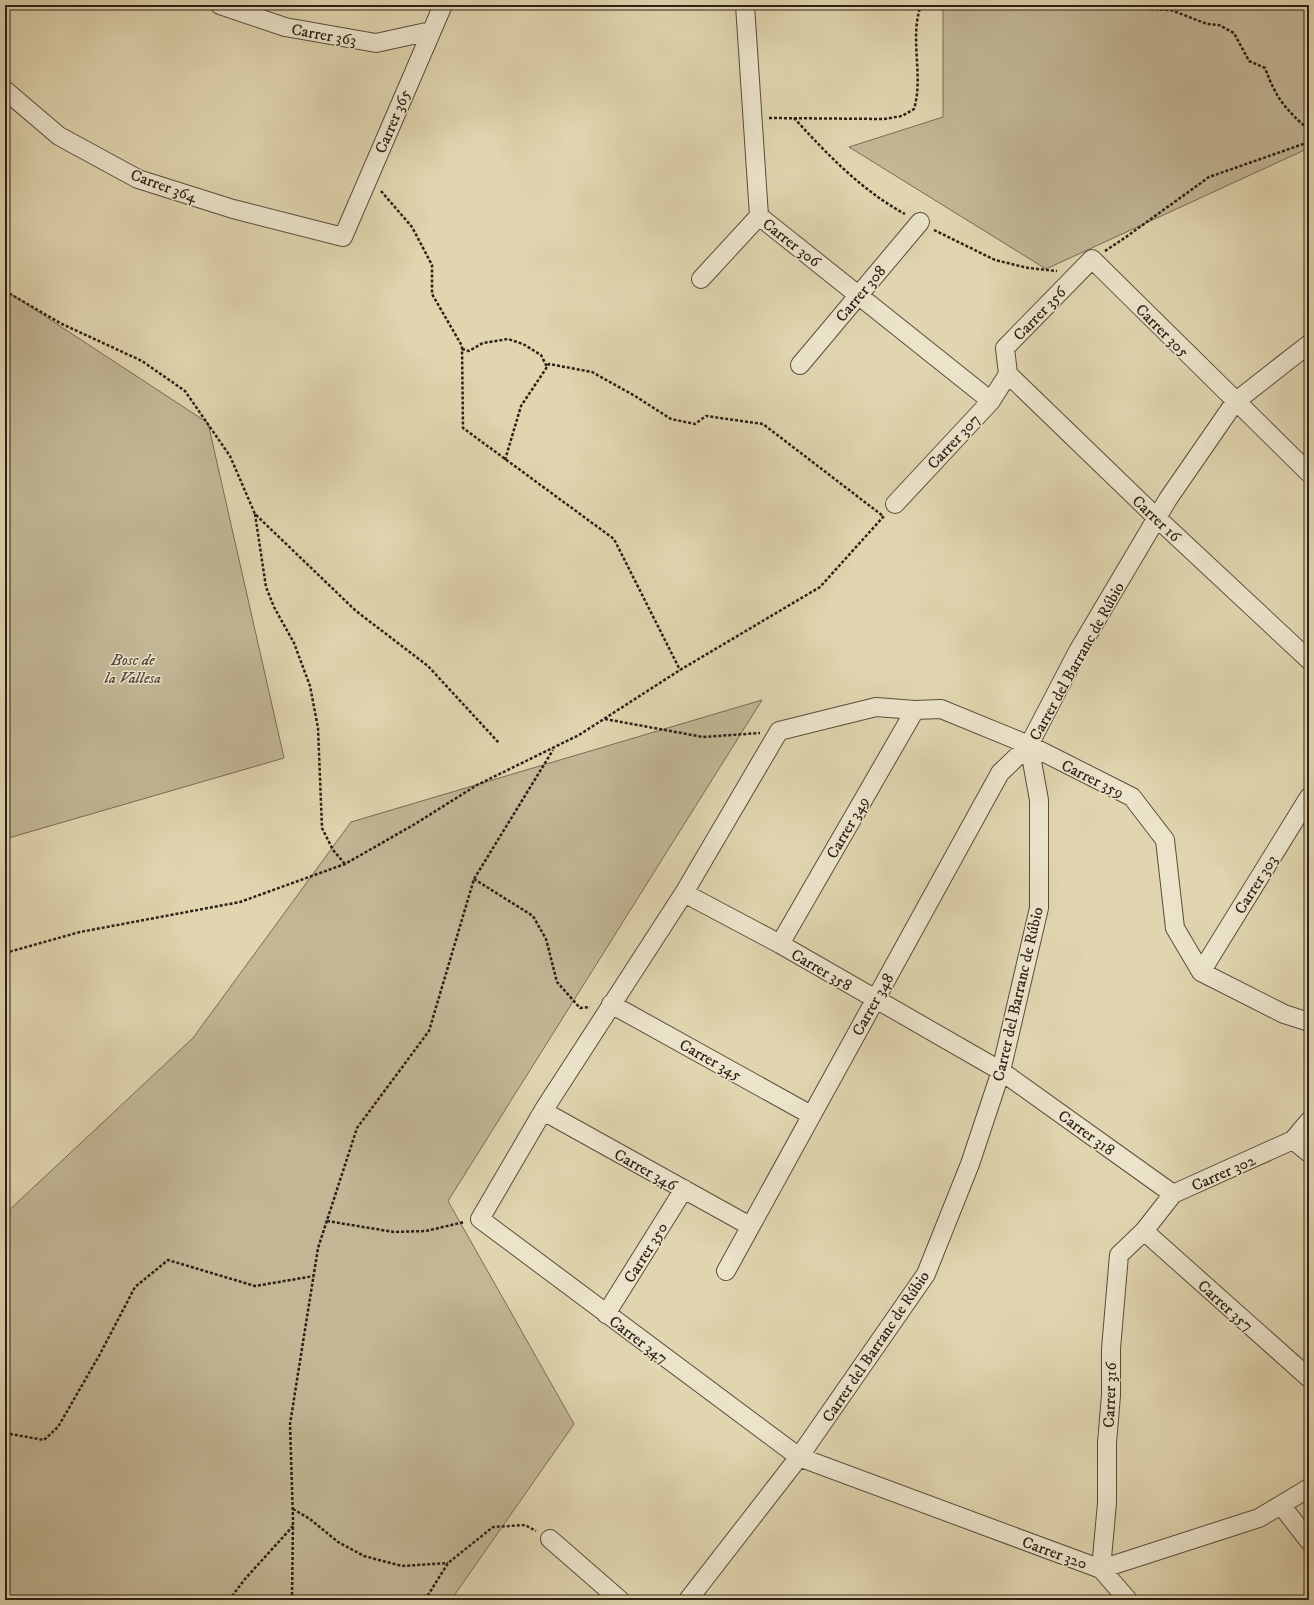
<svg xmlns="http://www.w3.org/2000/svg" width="1314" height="1605" viewBox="0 0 1314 1605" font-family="'IM FELL DW Pica',serif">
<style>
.green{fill:#c2b695;stroke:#786b56}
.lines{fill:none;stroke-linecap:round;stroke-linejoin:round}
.street-casing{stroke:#5a4d3e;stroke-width:20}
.path{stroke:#2e2018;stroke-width:2.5;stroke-dasharray:3 2;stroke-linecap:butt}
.street{stroke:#ebe4cb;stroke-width:18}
.labels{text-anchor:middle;stroke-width:3;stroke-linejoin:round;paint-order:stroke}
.street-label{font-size:16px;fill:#2e2018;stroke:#ebe4cb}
.park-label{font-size:16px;font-style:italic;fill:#534637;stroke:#ebe4cb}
</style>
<rect width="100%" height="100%" fill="#e0d5af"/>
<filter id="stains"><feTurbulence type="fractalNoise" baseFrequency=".005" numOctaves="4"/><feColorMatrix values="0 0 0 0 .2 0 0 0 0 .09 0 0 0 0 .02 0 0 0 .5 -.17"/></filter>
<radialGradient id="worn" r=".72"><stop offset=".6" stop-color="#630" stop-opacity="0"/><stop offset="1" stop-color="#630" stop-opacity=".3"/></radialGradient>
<path class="green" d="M943,5h366v143l-263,121 -197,-122 94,-30z
M5,290l203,133 76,335 -279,81z
M762,700l-314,501 126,223 -123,176h-446v-386l188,-176 158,-216z"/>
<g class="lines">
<defs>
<path id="street" d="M220,5l65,22 91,16 55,-12
M745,5l14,211 232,185
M5,90l54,46 79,43 95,30 110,28 100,-232
M701,279l58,-63
M800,365l120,-143
M1008,374l-3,-26 87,-89 217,214
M1008,374l149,144 152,142
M895,504l96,-103 17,-27
M684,893l96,51 221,127 172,123
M780,944l135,-234
M1201,972l108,-175
M611,1004l200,111
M1309,1022l-25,-8 -83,-42 -26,-44 -10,-88 -33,-43 -103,-52 -88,-36 -26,1 -39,-3 -97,24 -95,162 -141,218 -63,108 319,238 302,112 158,-51 50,-30
M543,1111l207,115
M1293,1140l16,13
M1144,1231l165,147
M726,1271l274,-498 29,-28
M606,1314l78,-125
M1281,1505l28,36
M550,1539l70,61
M688,1600l111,-143 127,-183 44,-110 31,-93 38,-163v-108l-10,-55 49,-94 90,-152 67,-97 74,-58
M1128,1600l-27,-31 6,-66v-60l4,-48v-46l8,-94 25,-24 29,-37 120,-54 16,-19"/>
</defs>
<use href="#street" class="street-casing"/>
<path class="path" d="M1136,5l11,4 24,1 36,14 12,1 15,8 15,28 16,7c11,30 20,41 44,62
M769,118l115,1 18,-3 12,-7c10,-33 -5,-71 7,-104
M794,118c34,37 67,72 111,96
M381,191l31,36 20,38v29l30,52 1,82 151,111 66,131
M934,230l61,30 33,8 29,3
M1105,251l21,-14 83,-60 100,-35
M5,291l57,33 80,37 43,30 45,65 25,58 101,97 72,55 71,77
M462,349l7,2 14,-8 25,-4 15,5 18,11 6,12
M505,460l16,-54 28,-42 43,8 43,24 36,23 24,5 11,-8 57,8 120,92
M255,514l11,73 8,20 20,36 16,43 8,42 4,100 11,22 12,14
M605,719l98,18 57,-4
M474,879l59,37 13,23 11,43 23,26 10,-1
M5,953l75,-21 160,-30 105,-38 70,-40 62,-39 102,-50 101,-65 140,-83 64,-71
M327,1221l67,11 32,-1 38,-9
M5,1433l39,7 14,-13 42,-73 35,-67 33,-27 87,26 59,-10
M293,1509l17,10 28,23 26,14 38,10 46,-3
M229,1600l16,-21 48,-53
M292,1600l1,-80 -3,-96 28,-176 39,-120 72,-97 45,-152 79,-129
M425,1600l23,-37 45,-36 32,-2 11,6"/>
<use href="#street" class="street"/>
</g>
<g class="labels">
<g class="street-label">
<text transform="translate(324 34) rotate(10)" y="6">Carrer 363</text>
<text transform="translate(392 121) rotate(-67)" y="6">Carrer 365</text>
<text transform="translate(164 185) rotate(20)" y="6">Carrer 364</text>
<text transform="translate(792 242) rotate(38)" y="6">Carrer 306</text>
<text transform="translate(860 293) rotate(-50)" y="6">Carrer 308</text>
<text transform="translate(1039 313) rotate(-46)" y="6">Carrer 356</text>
<text transform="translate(1163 330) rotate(45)" y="6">Carrer 305</text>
<text transform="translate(953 441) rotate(-47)" y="6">Carrer 307</text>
<text transform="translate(1157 518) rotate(43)" y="6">Carrer 16</text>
<text transform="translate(1076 661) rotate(-61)" y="6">Carrer del Barranc de Rúbio</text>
<text transform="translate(1093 778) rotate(26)" y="6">Carrer 359</text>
<text transform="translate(847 827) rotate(-60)" y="6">Carrer 349</text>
<text transform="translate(1255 884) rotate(-58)" y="6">Carrer 303</text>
<text transform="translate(822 969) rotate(30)" y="6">Carrer 358</text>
<text transform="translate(1017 994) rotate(-77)" y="6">Carrer del Barranc de Rúbio</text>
<text transform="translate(872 1004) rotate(-61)" y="6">Carrer 348</text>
<text transform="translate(711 1059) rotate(29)" y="6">Carrer 345</text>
<text transform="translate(1087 1132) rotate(36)" y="6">Carrer 318</text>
<text transform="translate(646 1169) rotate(29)" y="6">Carrer 346</text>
<text transform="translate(1223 1172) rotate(-24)" y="6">Carrer 302</text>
<text transform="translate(645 1252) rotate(-58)" y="6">Carrer 350</text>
<text transform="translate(1226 1305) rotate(42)" y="6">Carrer 357</text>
<text transform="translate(639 1339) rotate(37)" y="6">Carrer 347</text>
<text transform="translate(875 1346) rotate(-56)" y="6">Carrer del Barranc de Rúbio</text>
<text transform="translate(1109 1395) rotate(-88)" y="6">Carrer 316</text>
<text transform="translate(1055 1552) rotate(20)" y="6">Carrer 320</text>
</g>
<g class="park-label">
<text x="133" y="665">Bosc de<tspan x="133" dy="18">la Vallesa</tspan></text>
</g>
</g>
<rect width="1314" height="1605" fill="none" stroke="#e0d5af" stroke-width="20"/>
<rect x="6" y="6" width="1302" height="1593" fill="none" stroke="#2e2018" stroke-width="2"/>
<rect x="10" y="10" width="1294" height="1585" fill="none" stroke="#2e2018"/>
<rect width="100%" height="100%" filter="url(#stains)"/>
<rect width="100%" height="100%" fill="url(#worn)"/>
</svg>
